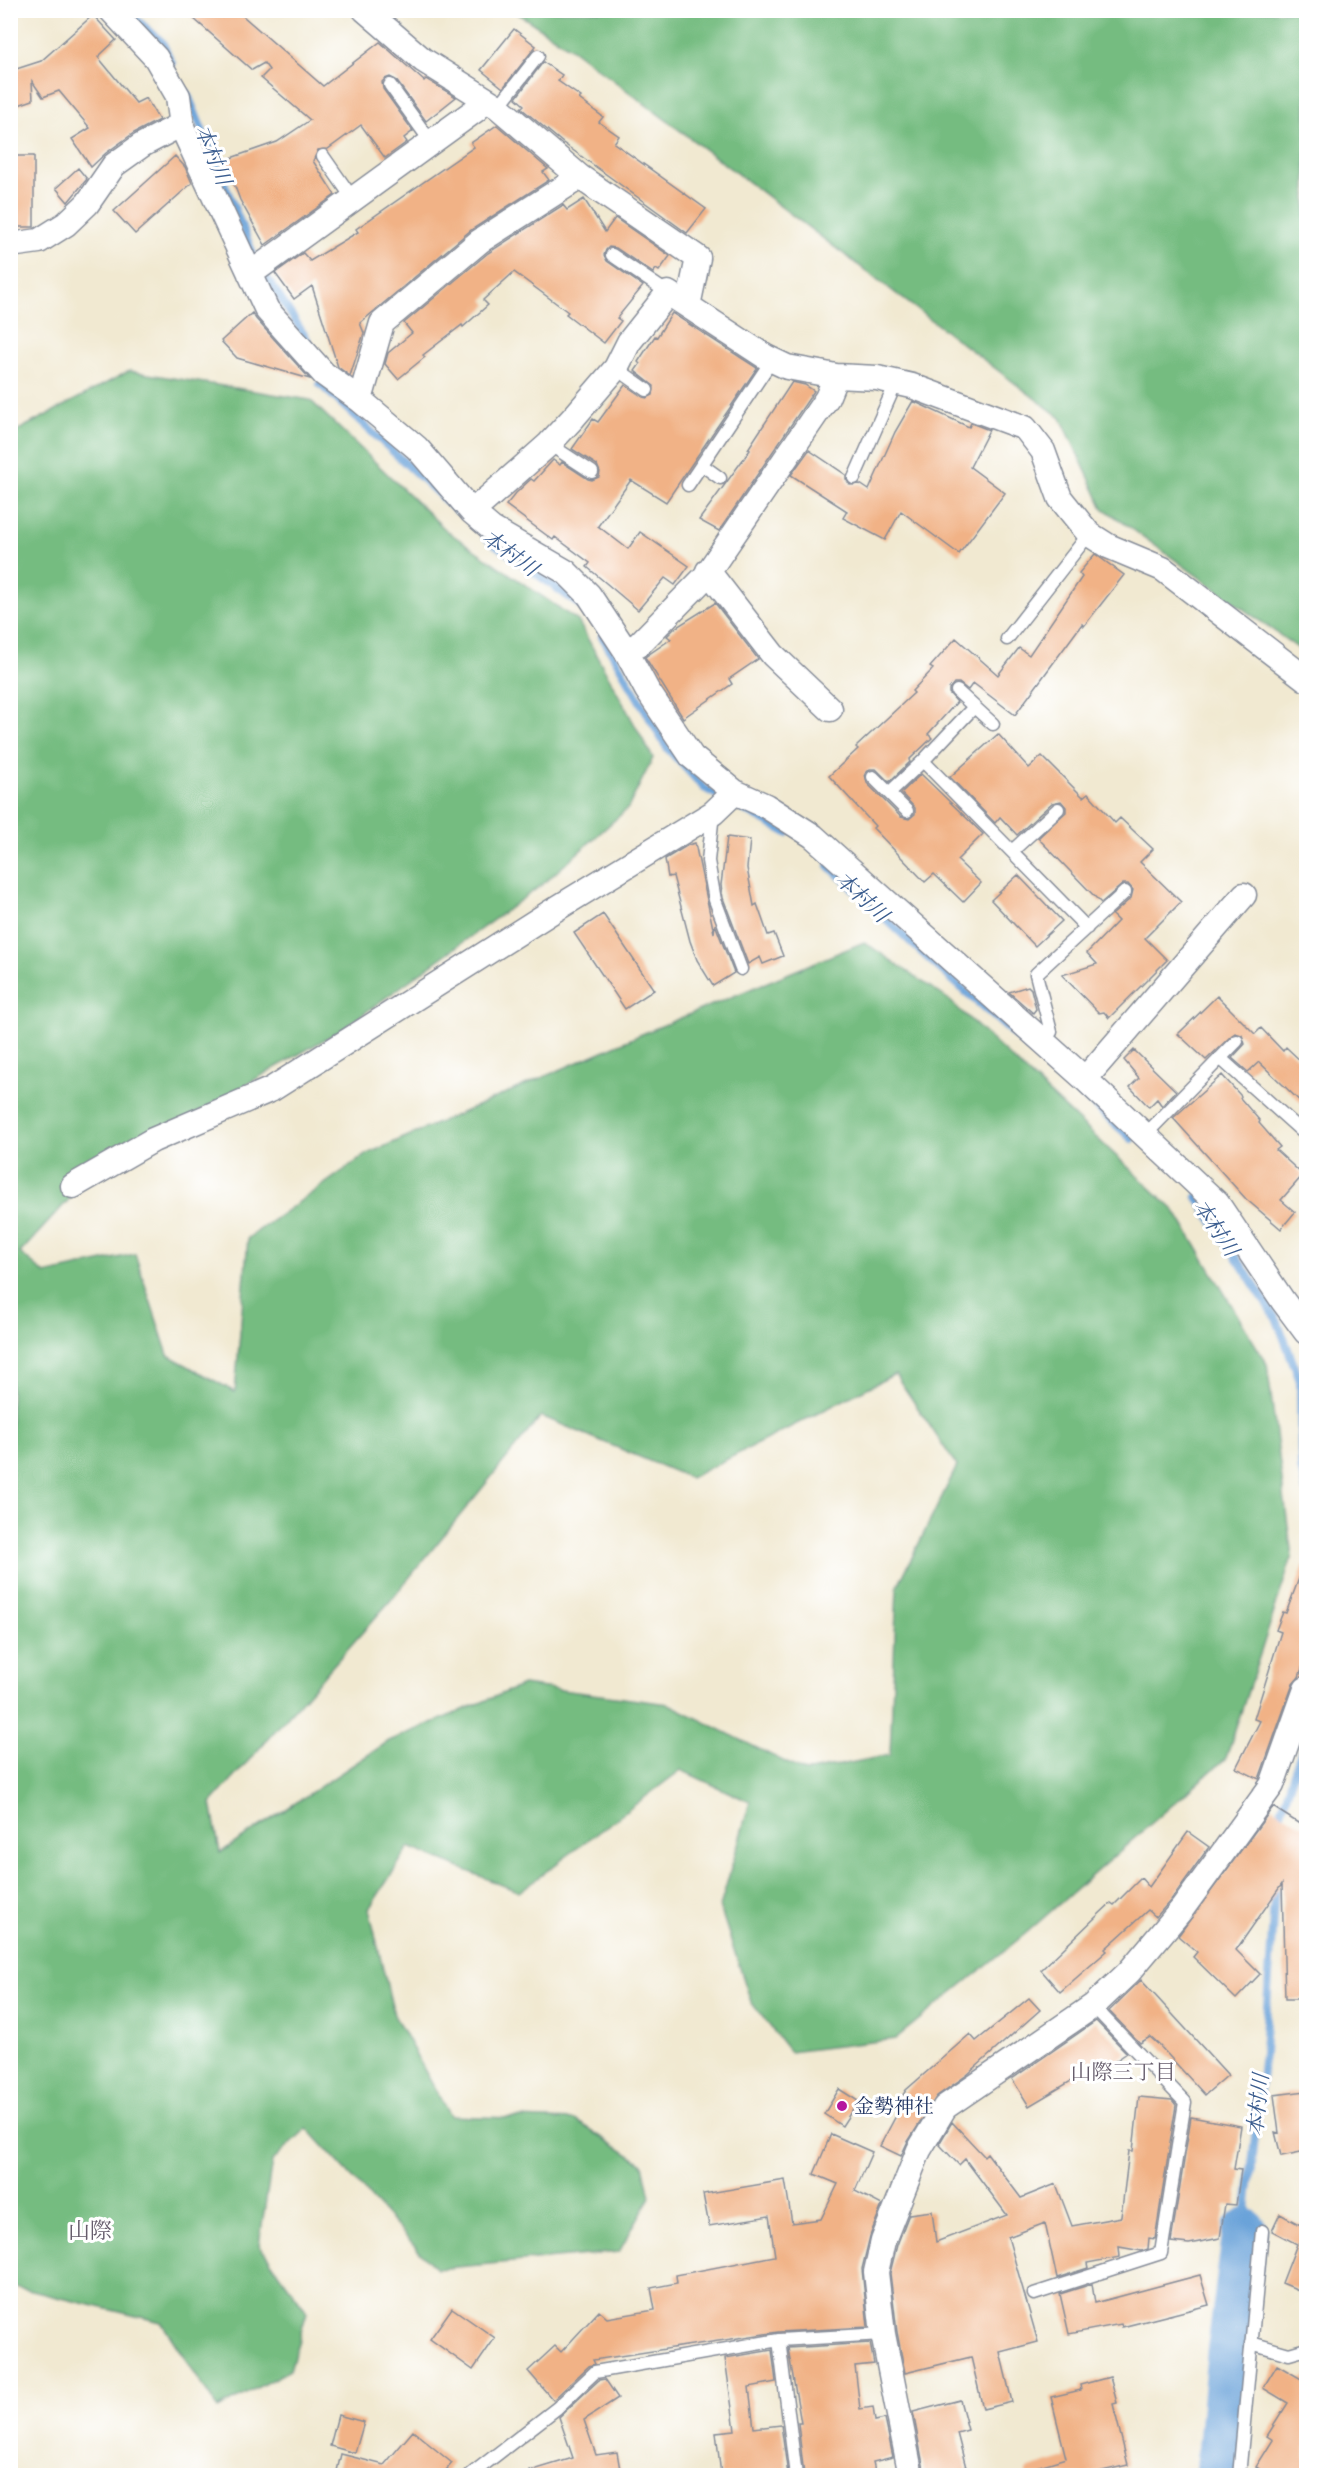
<svg xmlns="http://www.w3.org/2000/svg" width="1317" height="2486" viewBox="0 0 1317 2486" font-family="'IM FELL French Canon','Noto Serif JP',serif">
<style>
.forest{fill:#75bc80;stroke:#48766f;stroke-width:1.5;fill-rule:evenodd}
.lines{fill:none;stroke-linecap:round;stroke-linejoin:round}
.stream{stroke:#6aa3d9;stroke-width:8}
.river{stroke:#6aa3d9;stroke-width:45}
.building{fill:#f1b286}
.lane-casing{stroke:#868c98;stroke-width:15}
.street-casing{stroke:#868c98;stroke-width:27}
.lane{stroke:#fff;stroke-width:12}
.street{stroke:#fff;stroke-width:24}
.poi-dot{fill:#b5179e;stroke:#fff;stroke-width:2}
.labels{text-anchor:middle;stroke-width:6;stroke-linejoin:round;paint-order:stroke}
.poi-label{font-size:20px;fill:#1b2f5e;stroke:#fff;text-anchor:start}
.water-label{font-size:21px;font-style:italic;fill:#3b5d8f;stroke:#fff}
.neighbourhood-label{font-size:21px;fill:#665d6c;stroke:#fff}
.quarter-label{font-size:22px;fill:#665d6c;stroke:#fff}
</style>
<rect width="100%" height="100%" fill="#fff"/>
<filter id="ink" filterUnits="userSpaceOnUse"><feTurbulence type="fractalNoise" baseFrequency=".0167" numOctaves="2"/><feDisplacementMap in="SourceGraphic" scale="12" xChannelSelector="R" yChannelSelector="G"/><feConvolveMatrix kernelMatrix="1 2 1 2 8 2 1 2 1" color-interpolation-filters="sRGB"/></filter>
<filter id="wash" filterUnits="userSpaceOnUse"><feTurbulence type="fractalNoise" baseFrequency=".008" numOctaves="4" result="noise"/><feDisplacementMap in="SourceGraphic" scale="24" xChannelSelector="R" yChannelSelector="G"/><feGaussianBlur stdDeviation="1.35" result="paint"/><feColorMatrix in="noise" values="0 0 0 0 0 0 0 0 0 0 0 0 0 0 0 0 0 1.4 0 .05"/><feComposite in="paint" operator="in"/></filter>
<g filter="url(#wash)">
<rect width="100%" height="100%" fill="#f1e9d1"/>
<path class="forest" d="M514,11h792v643l-203,-146 -42,-90 -489,-369z
M129,371l181,29 137,131 131,90 75,137 -25,50 -85,76 -202,146 -247,142 -74,81 25,21 90,-20 33,101 67,37 13,-154 119,-84 275,-120 222,-92 84,57 227,212 92,153 25,193 -66,201 -201,176 -130,105 -105,13 -39,-50 -31,-95 30,-105 -69,-32 -162,122 -110,-45 -40,62 25,106 56,101 125,4 68,44 7,33 -31,55 -183,17 -129,-141 -35,33 -13,84 48,67 -17,58 -72,39 -57,-87 -150,-36v-1852zM895,1374l62,92 -60,122 -7,167 -85,17 -136,-68 -146,-19 -134,56 -169,112 -9,-50 180,-203 150,-184 149,62z"/>
<g class="lines">
<path class="stream" d="M128,12l34,30 10,21
M187,93l65,158
M261,269l46,70
M320,384l136,126
M485,537l102,73
M602,636l65,112 37,40 83,45
M829,866l102,95 201,178
M1197,1197l80,123 23,61 1,86 5,24
M1278,1821l28,-84
M1245,2231l19,-179 11,-166"/>
<path class="river" d="M1218,2476l11,-122 16,-123"/>
</g>
<g id="blocks">
<path class="building" d="M184,10h52l87,76 57,-44 44,39 2,-2 30,18 -30,24 -30,-41 -6,-3 -5,2 -3,3 1,7 30,42 -9,7 3,4 -22,16 -24,-33 -33,24 -10,1 -5,11 22,34 -70,50 -25,-45 -15,-40 52,-18 33,-22 -49,-42 8,-8 -5,-7 -12,7z
M93,15l23,25 -18,17 38,46 10,-5 13,22 -25,13 -28,20 -15,14 -19,-28 18,-11 -31,-37 -16,6 -11,-16 1,19 -23,8v-37l31,-10z
M514,29l22,17 -33,42 -22,-18z
M543,62l19,13 -4,6 23,16 -2,2 24,18 -4,5 20,14 -5,7 92,66 -19,24 -124,-90 -42,-35 3,-3 -8,-7z
M497,125l51,44 -5,3 6,8 -78,50 -111,93 4,10 -14,43 -12,-9 -26,-81 -18,13 -19,-26 28,-20 7,8 48,-29 -2,-3 118,-82 -3,-4z
M10,156h24v71h-24z
M175,156l10,11 7,16 -57,51 -21,-23z
M78,168l9,11 -19,23 -12,-14z
M584,199l21,33 10,-14 55,38 -11,15 -3,-2 -3,4 -37,-25 -7,-1 -3,3 -2,5 3,6 36,25 -26,32 4,3 -17,22 -38,-29 2,-2 -54,-40 -31,28 5,5 -25,22 -1,-2 -39,30 2,2 -27,22 -13,-15 3,-11 24,-20 -8,-10 84,-70 75,-48 4,5z
M252,313l4,6 54,60 -73,-21 -16,-17z
M672,313l85,55 -91,134 -35,-22 -33,46 30,23 12,-17 49,34 -14,19 -10,-7 -27,32 -51,-43 3,-4 -35,-26 -2,3 -47,-35 10,-12 15,-14 3,2 19,-21 7,5 2,-3 26,17 4,1 7,-3 1,-5 -3,-7 -25,-16 21,-30 5,3 27,-37 18,12 4,1 6,-3 1,-9 -19,-15 5,-7 -2,-2 17,-26 2,1z
M792,382l13,3 9,6 -95,140 -20,-11 51,-70 -2,-1z
M913,401l56,26 2,-4 18,7 -19,37 35,26 -46,61 -58,-43 -16,29 -42,-22 4,-7 -56,-36 18,-25 37,25v4l4,6 10,-1 9,6 26,-58z
M1095,554l29,21 -40,51 -2,-2 -67,91 -42,-32 -5,7 -9,-7h-5l-5,6v4l8,9 -29,32 4,4 -23,22 1,2 -21,20 -13,-13h-6l-5,5 2,9 34,34 8,2 6,-5v-6l-14,-15 20,-19 62,60 -26,26 24,23 -18,19 -29,-28 -9,8 -52,-54 2,-2 -46,-50 29,-27 -2,-2 58,-54 -2,-2 21,-22 -3,-2 26,-29 42,37 21,-27 10,7 53,-78 -3,-4z
M715,603l43,56 -29,20 3,5 -49,34 -38,-61 26,-18 -4,-3 8,-8z
M998,734l31,34 13,-12 41,41 5,-4 27,30 5,-5 33,31 -13,13 41,40 -36,36 22,22 -58,58 -5,-6 -5,1 -37,-38 35,-11 -10,-11 31,-32 -6,-6 19,-17 2,-8 -5,-6h-5l-22,19 -63,-65 28,-26v-5l-5,-6 -9,2 -35,32 -17,-18 -5,6 -45,-46z
M727,837l23,3 -3,28 7,38 3,-2 11,31 6,-2 9,23 -20,8 -3,-7 -12,7 -25,-66 -2,-13z
M695,843l19,90 1,-9 19,49 -21,13 -16,-26 -7,-19 -17,-65 -5,1 -3,-18 23,-14z
M1018,875l44,46 -27,25 -44,-46z
M603,914l51,76 -29,19 -51,-76z
M1028,986l3,3 5,20 -3,4 -24,-21z
M1217,996l38,38 6,-6 22,23 3,-4 20,19v41l-47,-45 -11,10 -16,-14 13,-14 -3,-9 -7,-2 -3,2 -26,25 -28,-26z
M1134,1050l42,41 -14,15 -5,-7 -8,8 -19,-20 9,-9 -15,-18z
M1222,1075l19,21 -1,2 20,23 -1,2 21,24 -4,3 27,25 -22,25 14,12 -14,17 -35,-30 -73,-81z
M1304,1565h2v92l-7,20 -6,7 -34,95 -23,-11 24,-47 -6,-2 27,-87 -5,-2 7,-18 3,1z
M1273,1807l33,21v171h-21l-3,-115 -46,66 24,24 -24,25 -43,-42 4,-5 -19,-16z
M1188,1832l21,15 -38,53 -15,17 -8,-7 -43,39 2,2 -47,41 -19,-22 56,-54 14,-13 3,2 27,-27 8,9z
M1141,1980l87,95 -23,20 -46,-50 -9,-8 -10,6 -31,-32z
M1029,1998l11,12 -73,65 -30,21 -30,47 -6,13 -21,-10 18,-34 -4,-3 12,-19 64,-56 6,7z
M1096,2021l31,32 -26,18 -3,-6 -69,41 -17,-27z
M839,2089l19,12 -16,25 -18,-12z
M1306,2091v60l-25,5 -6,-24 4,1 -5,-38z
M1139,2097l33,3 4,5 -21,134 -6,-1 -1,11 -6,2 -23,-4 1,10 -33,6 1,5 -31,10 -12,-55 -37,14 30,105 -38,10 12,50 -29,7 -12,-52 -66,16 -8,-41 -7,-59 7,-28 12,-31 23,-3 4,31 71,-27 -42,-56 -6,6 -20,-21 13,-22 32,34 3,-3 34,45 35,-14 16,42 49,-9 8,-66h4z
M1191,2117l50,9 -7,43 7,1 -5,35 -11,-1 -5,34 -31,6 -18,-2z
M831,2134l41,18 -17,39 27,14 -12,31 -8,33 6,58 -90,5 -185,28 2,4 -6,2 -36,34 -25,-29 27,-25 6,6 38,-41 8,7 48,-8 -4,-22 26,-5 -1,-8 99,-19 -6,-40 -60,10 -6,-32 82,-14 7,43 29,-4 17,-35 -24,-10z
M1280,2214l24,13 2,-3v69l-24,-10 15,-39 -25,-13z
M1200,2275l9,30 -87,22 -1,-3 -52,10 -9,-40 32,-10 3,19z
M452,2308l43,30 -22,32 -43,-31z
M870,2343l4,21 -19,2 5,43 13,-2 2,14 10,-2 8,38 -20,5 3,13h-72l-6,-52h3l-13,-75z
M772,2350l4,32 -27,5 5,41 27,-3 7,50h-67l-5,-43 19,-2 -10,-72z
M1277,2365l26,15 3,-5v100h-37l-13,-8 17,-27 -6,-4 21,-33 -25,-15z
M1110,2377l7,26 -4,1 15,61 -43,10h-59v-5l40,-12 -15,-61 30,-7 -1,-5z
M605,2379l13,19 -34,22 12,35 21,-3 4,23h-91v-4l43,-13 -14,-41 40,-37z
M960,2400l8,30 -11,3 11,42h-43l-12,-63z
M338,2415l26,7 -9,31 -25,-7z
M413,2431l39,32 -10,12h-106l5,-21 43,11z"/>
</g>
</g>
<g filter="url(#ink)">
<use href="#blocks" fill-opacity="0" stroke="#868c98" stroke-width="1.5"/>
<g class="lines">
<defs>
<path id="lane" d="M390,85l41,57
M498,107l40,-51
M323,156l30,43
M612,255l56,38
M616,368l31,22
M549,444l43,28
M702,465l18,13
M854,478l42,-95
M688,485l84,-125
M1007,639l82,-105
M957,691l36,33
M923,761l164,167
M873,777l34,34
M889,793l34,-32 51,-54
M713,813l-5,48 7,39 26,69
M1012,851l46,-42
M1042,1041l9,-9 -15,-58 89,-82
M1220,1058l86,77
M1145,1135l92,-94
M1034,2294l127,-41 24,-151 -92,-96
M779,2340l17,136
M1251,2343l38,11 14,-4 3,2
M469,2476l88,-68 38,-36 184,-32 104,-6
M1239,2476l23,-245"/>
<path id="street" d="M111,10l45,48 22,38 4,31 85,183 57,64 36,26 57,48 55,64 20,17 74,43 23,23 37,56 21,39 45,67 43,35 31,14 47,30 272,243 132,124 66,98 23,31
M365,10l58,50 75,47 82,70
M10,245l29,-4 27,-17 21,-20 27,-39 28,-20 40,-21
M250,274l227,-165
M360,400l22,-77 98,-82 100,-64 118,81 -10,48
M472,512l77,-68 25,-27 42,-49 13,-26 39,-49 98,64 21,10 49,9 41,2 35,8 113,42 18,23 17,47 29,36 19,12 55,23 143,110
M708,571l65,84 57,54
M626,651l13,-7 65,-66 123,-180 9,-22
M1085,1079l159,-184
M73,1186l80,-46 119,-51 279,-177 162,-99 22,-21
M911,2476l-28,-142 -7,-62 7,-31 36,-91 26,-43 148,-101 36,-34 53,-63 90,-124 34,-96"/>
</defs>
<use href="#lane" class="lane-casing"/>
<use href="#street" class="street-casing"/>
<use href="#lane" class="lane"/>
<use href="#street" class="street"/>
</g>
</g>
<circle class="poi-dot" cx="842" cy="2106" r="6"/>
<g class="labels">
<g class="poi-label">
<text x="854" y="2113">金勢神社</text>
</g>
<g class="water-label">
<text transform="translate(213 155) rotate(68)" y="7">本村川</text>
<text transform="translate(510 553) rotate(36)" y="7">本村川</text>
<text transform="translate(862 897) rotate(43)" y="7">本村川</text>
<text transform="translate(1216 1228) rotate(56)" y="7">本村川</text>
<text transform="translate(1258 2105) rotate(-84)" y="7">本村川</text>
</g>
<g class="neighbourhood-label">
<text x="1123" y="2079">山際三丁目</text>
</g>
<g class="quarter-label">
<text x="90" y="2238">山際</text>
</g>
</g>
<rect width="1317" height="2486" fill="none" stroke="#fff" stroke-width="36"/>
</svg>
